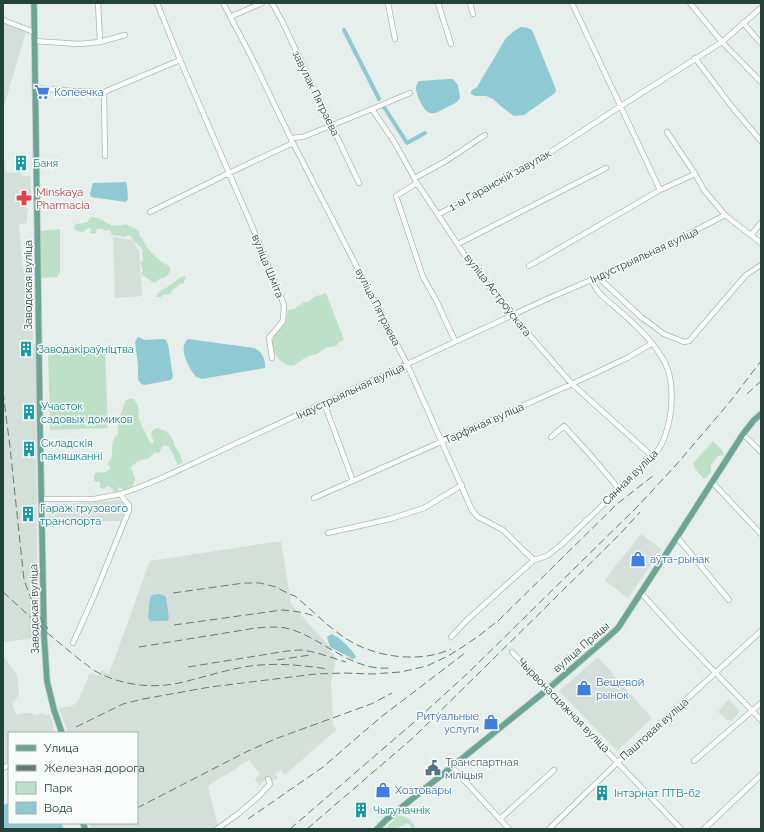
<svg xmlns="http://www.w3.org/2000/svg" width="764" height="832" viewBox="0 0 764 832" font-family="Raleway,sans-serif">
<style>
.built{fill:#d4dfda}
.green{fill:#bfe0c8}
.water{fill:#8ec9d4}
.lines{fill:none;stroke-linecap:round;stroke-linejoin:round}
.canal{stroke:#8ec9d4;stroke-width:4}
.minor-casing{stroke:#a8b8b2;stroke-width:6}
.major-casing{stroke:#c2cac8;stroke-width:7}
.minor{stroke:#fff;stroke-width:4.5}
.major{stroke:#6aa596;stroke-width:5.5}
.rail{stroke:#5f7d75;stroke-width:1;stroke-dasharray:8 4;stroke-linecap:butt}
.labels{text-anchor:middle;stroke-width:3;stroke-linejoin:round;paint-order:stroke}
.shop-label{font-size:11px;fill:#366cbe;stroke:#f7fbf9;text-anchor:start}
.street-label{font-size:11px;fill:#24423a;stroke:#f7fbf9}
.culture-label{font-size:11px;fill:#0d838f;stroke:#f7fbf9;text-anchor:start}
.health-label{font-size:11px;fill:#be3a42;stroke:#f7fbf9;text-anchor:start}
.service-label{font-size:11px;fill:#4e5e75;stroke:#f7fbf9;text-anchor:start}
</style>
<rect width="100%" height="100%" fill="#e6efeb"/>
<path class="built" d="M3,23l23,9 -22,74h-1z
M3,157h1l2,16 15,-1v4h9l1,20h-4l1,17h-1v10l-8,1 4,47 10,-1v74h3v10l1,221 1,36 -3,3 5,5 -5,6 5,3 -4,4v6l-33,4z
M113,237l19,3 7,11 3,45 -27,2z
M119,500l5,3 1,4 -1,7 -3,7h-71l-3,-1v-7l1,-4 2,-4z
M641,534l21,15 -34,49 -23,-17 8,-12z
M281,541l10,63 40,44 -1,4 4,2v3h2l-5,26 2,35 -1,6 4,6 -51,45 -5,-5 -5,4 3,4 -5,3 -4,-4 -10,8 -4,-6 5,-5 -11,-14 -41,26 10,40 -5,3h-121l-3,-5 1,-1h47v-90h-69l-9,-25 13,-2 6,-5 12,-28 8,3 4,-6 7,4 41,-113z
M3,655l14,20 2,16v4l-7,8 4,12 9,-2h7l2,3 10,-3 1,3 5,-2 5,19h-46v28l-6,3z
M598,657l54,61 -35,33 -58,-60z
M729,699l11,12 -8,10 -6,-2 -8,-7z"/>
<path class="green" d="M91,217c14,0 15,13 35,7 2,2 12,6 13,7 1,2 0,4 1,6l2,1c5,11 10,16 19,23 3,3 6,3 9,6v5c-2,2 -3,4 -5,5 -4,2 -6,1 -8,5l-3,1 -13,-9 2,-4 -3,-8 3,-1v-4l-1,-3 1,-4 -6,-7 -3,-1 -2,-4 -3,-3 -4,2 -10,-2h-2l-2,-1v-3l-2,-1 -4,1 -3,-3 -3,1 -2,-1 -1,5 -4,1 -2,-1 1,-4 -3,-1 -5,4 -6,-1 -3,-3 2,-5 3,1 8,-2z
M60,229v44l-3,4 -19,1v-47z
M184,276l2,2 -2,2v3l-5,1 -3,4 -3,1 -3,5 -7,1 -2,2h-4v-3c1,-1 9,-7 11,-7l1,-2 3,-1 7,-6z
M326,293l18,47 -5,2 -2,3 -4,2c-7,-1 -10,3 -16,7 -3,1 -6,1 -9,2 -10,5 -14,16 -27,5 -5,-4 -7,-9 -9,-15 -1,-9 6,-15 11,-21 3,-5 4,-9 5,-15l6,-1 10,-7h4l6,-5z
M105,347l3,81 -58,2 -2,-82z
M132,398c9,6 5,15 8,24 3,7 8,14 10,21h3l1,-1 -3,-7 1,-4 4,-3h2l8,3 4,4 4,7 1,5 4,5 4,10 -5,4c-1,-3 -7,-17 -9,-19 -1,-1 -3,-1 -4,-2l-3,2 -3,6 -4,-1 -6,6 -11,3 -7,6c1,4 3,7 4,10 1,7 -5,12 -10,14l-6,-4 -1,1 1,3 -6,2v-3l-4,-4 -6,3 -3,-2v-5l-6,-1v-6l1,-2 4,-1c5,1 8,1 11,-4 -5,-8 1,-6 2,-12 1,-1 0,-2 0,-3 0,-6 0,-11 3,-17h2c2,-5 0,-9 1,-13 2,-8 5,-16 8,-23z
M713,441l9,9 2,5 -6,1 -7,9v8l-7,6 -8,-9 -3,-7z
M401,815c6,2 12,6 14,12l-2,2 -3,-4 -4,-2 -2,3h-3l-6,3h-12l4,-1 2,-4 5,-3v-2l3,-3z"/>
<path class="water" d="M521,27l7,1 4,2 23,57 1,3 -1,3 -31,22 -10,1 -11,-8 -10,-9 -7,-3h-11l-4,-2v-2l1,-2 5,-3 29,-49 8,-7z
M448,79h5l5,6 2,13c-3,5 -8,7 -13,9 -4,2 -12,8 -17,6 -6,-1 -15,-20 -14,-26 1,-4 1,-3 3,-6z
M126,182l1,4 1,13 -2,3 -35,-5 -1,-3 3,-11z
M138,337l7,3 18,-1 3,1 2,4 5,33 -2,3 -27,5 -4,-2 -2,-4v-14l-3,-23z
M188,339l66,9c8,3 12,12 11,20l-63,11 -6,-2c-7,-9 -19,-29 -8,-38z
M159,594l4,1 3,2 3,21 -2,3h-17l-2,-4 2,-19 2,-3z
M331,634c9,3 21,15 25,23l-3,2 -23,-12 -3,-10z
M9,803v20h52l3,6h-61v-24z"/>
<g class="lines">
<path class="canal" d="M344,30l35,69
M384,107l23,36 18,-10"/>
<defs>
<path id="minor" d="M98,3l2,39
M157,3l23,57 72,166 32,79 -1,16 -14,17 3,20
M223,3l28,53 42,87 114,221 65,146 6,7 25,13 20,20 11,10
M272,3l10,18 77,162
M388,3l7,36
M438,3l13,41
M470,3l3,11
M572,3l88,187
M690,3l32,39 39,40
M230,17l32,-14
M3,20l31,12
M743,23l18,20
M34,41l45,3 21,-2 25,-7
M695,58l38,50 28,33
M35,88l38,3 31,1 76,-32
M104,92l1,64
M372,109l23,34 22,40 51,77 44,55 60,69 81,73
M667,132l28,42 9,16 21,25 36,28
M291,138l12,-1 69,-28 38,-16
M415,178l31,-17 39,-26
M417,183l-21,13 27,81 13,23 19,41
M150,212l79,-39 64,-30
M439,214l93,-50 89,-58 101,-64 39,-34
M751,235l10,-12
M458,244l148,-76
M529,266l131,-76 35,-16
M598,277l43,40 23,17 20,8 5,-1 57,-66 15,-10
M324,403l29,78
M743,434l18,18
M551,437l13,-11 29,32 26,31
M712,482l49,52
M314,498l258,-114 55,-26 24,-14
M41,499h53l27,-5
M328,533l62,-14 34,-11 38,-23
M677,537l52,63
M641,593l41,45 79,82
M451,637l16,-17 67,-60 13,-4 14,-11 92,-88c11,-13 16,-30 18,-48 1,-12 1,-27 -3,-39 -7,-21 -30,-43 -46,-57 -8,-7 -18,-14 -25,-23 -2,-3 -4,-7 -6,-10
M73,643l21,-47 35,-86v-5l-5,-5 -3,-6 19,-7 24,-10 383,-178 79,-34 30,-14 69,-36
M512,652l169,177
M694,761l67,-58
M452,767l57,62
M3,768l6,-3
M500,819l54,-49
M217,829l21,-15 21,-18 11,-12 -1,-3 -1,-2
M549,829l69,-67 143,-131
M704,829l57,-54"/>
<path id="major" d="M34,3l4,275 2,151 4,206 3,46 7,29 8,23
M83,823l2,6
M377,829l9,-9 162,-131 59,-51 11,-10 59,-91 66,-103 11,-14 7,-6"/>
</defs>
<use href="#minor" class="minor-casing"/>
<use href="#major" class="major-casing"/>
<use href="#minor" class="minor"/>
<use href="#major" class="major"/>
<path class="rail" d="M3,392l7,55 14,133 12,31 12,18
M747,394l14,-13
M3,592c14,13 28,25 42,39 12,10 23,19 35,29 5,3 9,7 15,11 25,14 56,18 84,12 22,-5 43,-12 65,-16 28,-5 56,-2 84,2
M173,593l71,-10h16l16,4 13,7 6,2c17,14 32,30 50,42 28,19 74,26 106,11
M174,625l108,-15c12,1 23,2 34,7
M139,647l117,-19c12,-1 23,-2 34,1 34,10 61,42 99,39
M277,660l33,-5
M188,667l99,-16c4,0 8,-1 13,-1 16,1 31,8 46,12
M76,727l47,-23 20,-5 67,-12 106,-13 28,-1 28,1 29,-2 26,-6 21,-10 16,-10 16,-11 19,-15 118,-116 37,-29
M137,808l109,-56 29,-13 96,-35 21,-11
M248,819l75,-52 58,-50 84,-64
M290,829l123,-106 55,-50 170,-167 38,-41 53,-62 32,-42
M307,829l107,-92 206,-203 20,-22"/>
</g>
<defs>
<symbol id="supermarket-bare" viewBox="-9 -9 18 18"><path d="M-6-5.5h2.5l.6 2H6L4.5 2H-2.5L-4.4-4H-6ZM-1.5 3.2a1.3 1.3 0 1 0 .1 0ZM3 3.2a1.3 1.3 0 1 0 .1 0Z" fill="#3f7fe0" stroke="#f7fbf9" stroke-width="2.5" paint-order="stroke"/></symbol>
<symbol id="building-bare" viewBox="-9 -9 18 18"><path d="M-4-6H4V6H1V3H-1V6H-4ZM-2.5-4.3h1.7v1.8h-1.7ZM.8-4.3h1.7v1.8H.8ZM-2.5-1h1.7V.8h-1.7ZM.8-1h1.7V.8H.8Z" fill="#0f9aa8" stroke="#f7fbf9" stroke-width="2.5" paint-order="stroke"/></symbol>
<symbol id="pharmacy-bare" viewBox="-9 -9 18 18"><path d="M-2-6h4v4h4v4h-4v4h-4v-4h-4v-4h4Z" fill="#e0444e" stroke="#f7fbf9" stroke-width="2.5" paint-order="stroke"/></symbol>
<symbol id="shop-bare" viewBox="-9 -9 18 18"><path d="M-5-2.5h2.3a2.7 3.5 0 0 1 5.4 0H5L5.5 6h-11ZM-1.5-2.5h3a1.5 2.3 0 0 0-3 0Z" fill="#3f7fe0" stroke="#f7fbf9" stroke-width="2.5" paint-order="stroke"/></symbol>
<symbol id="civic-bare" viewBox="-9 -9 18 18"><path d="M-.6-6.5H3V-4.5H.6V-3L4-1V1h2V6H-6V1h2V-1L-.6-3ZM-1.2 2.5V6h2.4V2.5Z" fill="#5c6f8a" stroke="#f7fbf9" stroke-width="2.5" paint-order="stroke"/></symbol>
</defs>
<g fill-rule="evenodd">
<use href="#supermarket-bare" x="31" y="81" width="22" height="22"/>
<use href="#building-bare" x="10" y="152" width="22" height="22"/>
<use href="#pharmacy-bare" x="13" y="187" width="22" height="22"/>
<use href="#building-bare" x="15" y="338" width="22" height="22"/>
<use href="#building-bare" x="18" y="401" width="22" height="22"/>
<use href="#building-bare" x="18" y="438" width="22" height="22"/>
<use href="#building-bare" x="17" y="503" width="22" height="22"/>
<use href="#shop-bare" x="627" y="548" width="22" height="22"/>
<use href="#shop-bare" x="573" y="677" width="22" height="22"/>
<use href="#shop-bare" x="480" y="711" width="22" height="22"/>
<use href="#civic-bare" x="422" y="757" width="22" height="22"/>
<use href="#shop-bare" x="372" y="779" width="22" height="22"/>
<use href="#building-bare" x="591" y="782" width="22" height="22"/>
<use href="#building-bare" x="350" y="799" width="22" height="22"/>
</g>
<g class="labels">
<g class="shop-label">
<text x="54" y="96">Копеечка</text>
<text x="650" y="563">аўта-рынак</text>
<text x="596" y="686">Вещевой<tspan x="596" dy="13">рынок</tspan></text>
<text x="479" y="720" text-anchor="end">Ритуальные<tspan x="479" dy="13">услуги</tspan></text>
<text x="395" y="794">Хозтовары</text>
</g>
<g class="street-label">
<text transform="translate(316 93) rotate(64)" y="4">завулак Пятраева</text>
<text transform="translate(500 180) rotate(-29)" y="4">1-ы Гаранскій завулак</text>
<text transform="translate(644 255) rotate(-25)" y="4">Індустрыяльная вуліца</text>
<text transform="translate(268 266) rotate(68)" y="4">вуліца Шміта</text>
<text transform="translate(28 285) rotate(-90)" y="4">Заводская вуліца</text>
<text transform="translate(498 295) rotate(52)" y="4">вуліца Астроўскага</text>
<text transform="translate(378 307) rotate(63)" y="4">вуліца Пятраева</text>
<text transform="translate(350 391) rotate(-25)" y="4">Індустрыяльная вуліца</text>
<text transform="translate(484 423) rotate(-24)" y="4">Тарфяная вуліца</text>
<text transform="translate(630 477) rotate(-45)" y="4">Сянная вуліца</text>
<text transform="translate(34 609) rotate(-91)" y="4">Заводская вуліца</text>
<text transform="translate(581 647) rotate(-41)" y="4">вуліца Працы</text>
<text transform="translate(564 705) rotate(46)" y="4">Чырвонасцяжная вуліца</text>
<text transform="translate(654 729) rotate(-42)" y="4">Паштовая вуліца</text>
</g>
<g class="culture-label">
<text x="33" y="167">Баня</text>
<text x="38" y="353">Заводакіраўніцтва</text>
<text x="41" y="410">Участок<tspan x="41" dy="13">садовых домиков</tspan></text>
<text x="41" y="447">Складскія<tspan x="41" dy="13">памяшканні</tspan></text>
<text x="40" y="512">Гараж грузового<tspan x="40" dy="13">транспорта</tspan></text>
<text x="614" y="797">Інтэрнат ПТВ-62</text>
<text x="373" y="814">Чыгуначнік</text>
</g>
<g class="health-label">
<text x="36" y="196">Minskaya<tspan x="36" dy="13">Pharmacia</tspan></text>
</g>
<g class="service-label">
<text x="445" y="766">Транспартная<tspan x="445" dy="13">міліцыя</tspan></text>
</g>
</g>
<rect width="764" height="832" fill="none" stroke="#24423a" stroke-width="8"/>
<rect x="8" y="732" width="130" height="92" fill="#f7fbf9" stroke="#a3b1ad"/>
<rect x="16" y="745" width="20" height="6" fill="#6aa596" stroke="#a3b1ad"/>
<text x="44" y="752" font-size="12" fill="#24423a">Улица</text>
<rect x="16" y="765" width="20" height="6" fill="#5f7d75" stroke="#a3b1ad"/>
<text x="44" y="772" font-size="12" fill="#24423a">Железная дорога</text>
<rect x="16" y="782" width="20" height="12" fill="#bfe0c8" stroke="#a3b1ad"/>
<text x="44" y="792" font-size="12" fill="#24423a">Парк</text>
<rect x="16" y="802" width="20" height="12" fill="#8ec9d4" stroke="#a3b1ad"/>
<text x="44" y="812" font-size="12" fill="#24423a">Вода</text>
</svg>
